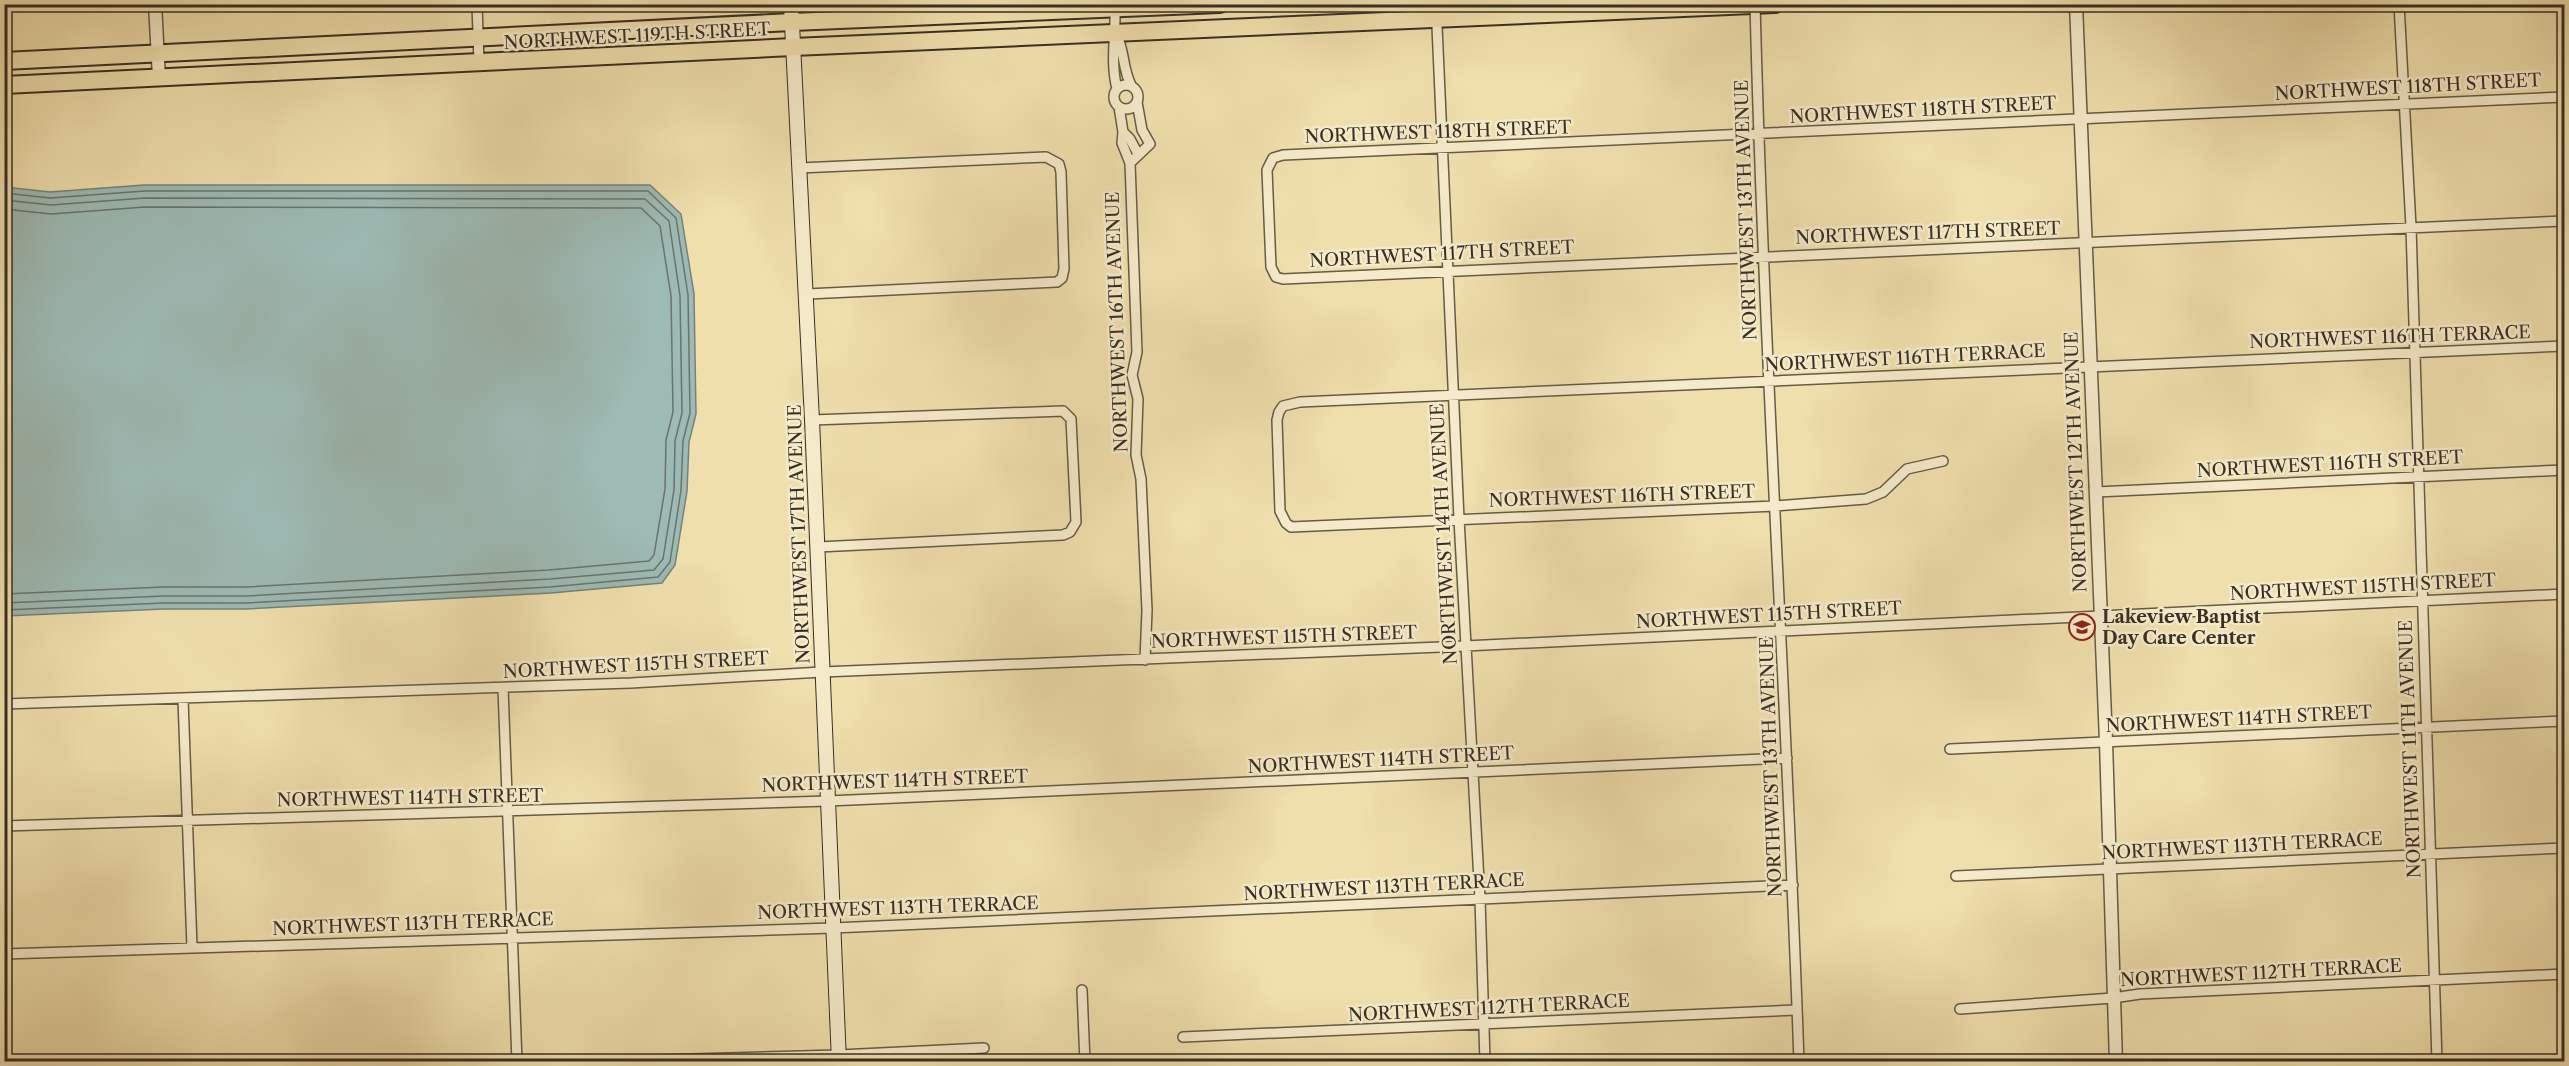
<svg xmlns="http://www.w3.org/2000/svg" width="2569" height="1066" viewBox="0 0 2569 1066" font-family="'Libre Caslon Text',serif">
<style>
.water{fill:#9dbab4;stroke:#75827b;stroke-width:1.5}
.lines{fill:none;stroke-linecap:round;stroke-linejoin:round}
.shore{stroke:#6a746c;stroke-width:1.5}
.minor-casing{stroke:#665b47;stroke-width:12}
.tertiary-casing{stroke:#665b47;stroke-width:15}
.secondary-casing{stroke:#382f25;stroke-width:16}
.trunk-casing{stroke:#382f25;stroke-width:20}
.minor{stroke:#f5eac9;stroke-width:9}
.tertiary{stroke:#f5eac9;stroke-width:12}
.secondary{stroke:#f5eac9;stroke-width:14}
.trunk{stroke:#efdfac;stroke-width:16}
.labels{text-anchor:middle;stroke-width:5;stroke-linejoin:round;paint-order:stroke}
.street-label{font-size:18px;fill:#382f25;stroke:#f5eac9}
.poi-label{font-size:18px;font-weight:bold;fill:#382f25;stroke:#f5eac9;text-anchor:start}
</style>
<rect width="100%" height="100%" fill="#efdfac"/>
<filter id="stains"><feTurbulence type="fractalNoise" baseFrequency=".00333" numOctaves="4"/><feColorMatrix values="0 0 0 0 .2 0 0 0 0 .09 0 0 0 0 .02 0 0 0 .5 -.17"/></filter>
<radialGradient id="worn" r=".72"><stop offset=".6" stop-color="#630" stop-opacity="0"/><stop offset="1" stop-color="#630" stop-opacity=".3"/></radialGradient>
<path class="water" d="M144,185h506l31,29 13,80 2,120 -7,28 -2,49 -12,74 -13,18 -111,10 -305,16h-82l-159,7v-429l45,5z"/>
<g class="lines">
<path class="shore" d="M4,193l46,5 95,-7h503l28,27 12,77 2,118 -7,28 -2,49 -11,72 -12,15 -108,10 -304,16h-82l-160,7
M4,200l47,5 94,-7 500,1 24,22 11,75 2,117 -7,28 -1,49 -11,69 -9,11 -104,9 -304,17h-82l-160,7
M4,209l47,5 94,-7 496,1 19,18 11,70 2,116 -7,28 -1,49 -11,66 -5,6 -100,9 -303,17h-82l-160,7"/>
<defs>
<path id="minor" d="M477,4l2,59
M1436,4l23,515 21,380 5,163
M1755,4c9,353 32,705 44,1058
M2399,4l12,223 26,835
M1115,7c1,28 -5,54 2,82
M1116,34c9,16 6,34 15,51
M1114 97a12 12 0 1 1 24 0a12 12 0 1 1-24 0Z
M2564,97l-1281,58 -10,3 -6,12 4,97 5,10 7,2 1281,-58
M1137,102l5,28 8,14 -20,19 7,189 -5,23 6,24 -2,56 5,24 6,131 -2,50
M1119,107l4,25 7,7 8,15
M1123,132l-1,11 8,20
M799,168l247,-11 13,7 2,8 3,97 -2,9 -5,4 -250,12
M812,420l251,-9 8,8 5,103 -6,10 -7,3 -245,12
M1943,461l-36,8 -24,23 -17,7 -91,7 -484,21 -5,-4 -6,-12 -3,-91 2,-8 4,-6 17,-4 1264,-56
M2096,492l468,-22
M503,688l14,374
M183,699l9,248
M4,704l627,-21 191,-11 643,-26 1099,-52
M1950,749l614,-28
M4,826l824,-25 959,-43
M1956,876l608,-28
M4,954l829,-26 960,-43
M1082,990l3,72
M1960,1009l153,-11 27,-4 424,-20
M1183,1037l614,-27
M584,1062l255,-7 145,-7"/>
<path id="tertiary" d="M155,4l4,74
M2076,4l30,738 10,320"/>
<path id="secondary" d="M791,4l21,416 27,642"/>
<path id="trunk" d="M4,61l788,-39 428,-18
M4,85l789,-38 982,-43"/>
</defs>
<use href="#minor" class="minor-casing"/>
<use href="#tertiary" class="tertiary-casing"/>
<use href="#secondary" class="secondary-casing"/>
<use href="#trunk" class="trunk-casing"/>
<use href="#minor" class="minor"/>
<use href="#tertiary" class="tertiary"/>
<use href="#secondary" class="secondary"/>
<use href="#trunk" class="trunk"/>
</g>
<defs>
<symbol id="school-ring" viewBox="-11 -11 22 22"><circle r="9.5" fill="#f5eac9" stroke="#8f2418" stroke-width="1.5"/><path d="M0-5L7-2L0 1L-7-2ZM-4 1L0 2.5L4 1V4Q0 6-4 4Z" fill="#8f2418"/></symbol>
</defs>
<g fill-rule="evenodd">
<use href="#school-ring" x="2067" y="612" width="30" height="30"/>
</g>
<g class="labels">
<g class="street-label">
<text transform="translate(637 36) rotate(-3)" y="6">NORTHWEST 119TH STREET</text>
<text transform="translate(2408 87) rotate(-3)" y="6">NORTHWEST 118TH STREET</text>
<text transform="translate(1923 110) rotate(-3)" y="6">NORTHWEST 118TH STREET</text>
<text transform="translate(1438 132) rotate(-2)" y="6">NORTHWEST 118TH STREET</text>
<text transform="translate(1746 210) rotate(-92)" y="6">NORTHWEST 13TH AVENUE</text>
<text transform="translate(1928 233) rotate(-2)" y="6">NORTHWEST 117TH STREET</text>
<text transform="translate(1442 254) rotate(-3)" y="6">NORTHWEST 117TH STREET</text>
<text transform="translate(1117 322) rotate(-92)" y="6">NORTHWEST 16TH AVENUE</text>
<text transform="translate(2390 337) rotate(-2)" y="6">NORTHWEST 116TH TERRACE</text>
<text transform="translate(1905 358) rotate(-3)" y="6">NORTHWEST 116TH TERRACE</text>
<text transform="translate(2076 462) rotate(-92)" y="6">NORTHWEST 12TH AVENUE</text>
<text transform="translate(2330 464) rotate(-3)" y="6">NORTHWEST 116TH STREET</text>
<text transform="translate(1622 496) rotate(-2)" y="6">NORTHWEST 116TH STREET</text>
<text transform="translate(799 534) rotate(-92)" y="6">NORTHWEST 17TH AVENUE</text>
<text transform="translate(1444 534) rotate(-93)" y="6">NORTHWEST 14TH AVENUE</text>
<text transform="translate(2363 587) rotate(-3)" y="6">NORTHWEST 115TH STREET</text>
<text transform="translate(1769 615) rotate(-3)" y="6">NORTHWEST 115TH STREET</text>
<text transform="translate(1284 637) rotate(-2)" y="6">NORTHWEST 115TH STREET</text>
<text transform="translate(636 665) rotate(-3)" y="6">NORTHWEST 115TH STREET</text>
<text transform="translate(2239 719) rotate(-3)" y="6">NORTHWEST 114TH STREET</text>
<text transform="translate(2410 749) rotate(-92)" y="6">NORTHWEST 11TH AVENUE</text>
<text transform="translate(1381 760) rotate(-3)" y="6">NORTHWEST 114TH STREET</text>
<text transform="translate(1771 767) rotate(-92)" y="6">NORTHWEST 13TH AVENUE</text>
<text transform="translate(895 781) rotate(-2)" y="6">NORTHWEST 114TH STREET</text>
<text transform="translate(410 798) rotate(-1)" y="6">NORTHWEST 114TH STREET</text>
<text transform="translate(2242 846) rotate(-3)" y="6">NORTHWEST 113TH TERRACE</text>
<text transform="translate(1384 887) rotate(-3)" y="6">NORTHWEST 113TH TERRACE</text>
<text transform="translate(898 908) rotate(-2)" y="6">NORTHWEST 113TH TERRACE</text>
<text transform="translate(413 924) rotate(-2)" y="6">NORTHWEST 113TH TERRACE</text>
<text transform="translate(2261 973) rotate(-3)" y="6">NORTHWEST 112TH TERRACE</text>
<text transform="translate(1489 1008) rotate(-3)" y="6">NORTHWEST 112TH TERRACE</text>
</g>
<g class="poi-label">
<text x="2102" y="623">Lakeview Baptist<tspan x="2102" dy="21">Day Care Center</tspan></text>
</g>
</g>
<rect width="2569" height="1066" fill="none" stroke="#efdfac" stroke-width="24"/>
<rect x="6" y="6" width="2557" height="1054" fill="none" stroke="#382f25" stroke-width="3"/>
<rect x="12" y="12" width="2545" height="1042" fill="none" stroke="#382f25" stroke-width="1.5"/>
<rect width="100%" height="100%" filter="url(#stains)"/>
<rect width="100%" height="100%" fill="url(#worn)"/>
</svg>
